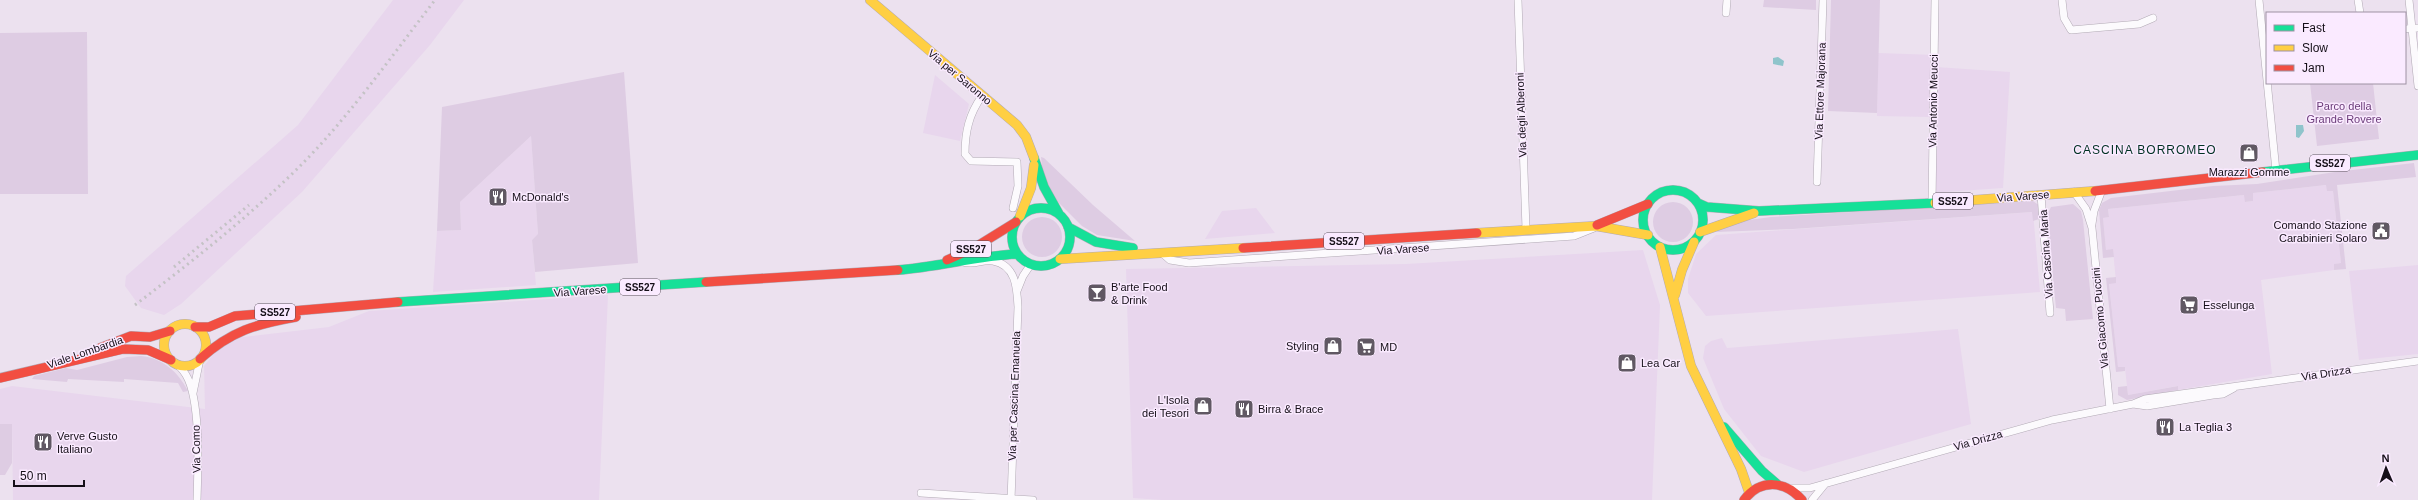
<svg xmlns="http://www.w3.org/2000/svg" width="2418" height="500" viewBox="0 0 2418 500" font-family="Arial,sans-serif">
<style>
.built{fill:#e8d6ed}
.green{fill:#decce3}
.water{fill:#8fc4cb}
.lines{fill:none;stroke-linecap:round;stroke-linejoin:round}
.street-casing{stroke:#b2aab5;stroke-width:8}
.fast-casing{stroke:#b2aab5;stroke-width:10}
.slow-casing{stroke:#b2aab5;stroke-width:10}
.jam-casing{stroke:#b2aab5;stroke-width:10}
.street{stroke:#fcfafd;stroke-width:7}
.fast{stroke:#16e098;stroke-width:9}
.slow{stroke:#ffcf43;stroke-width:9}
.jam{stroke:#f24e42;stroke-width:9}
.rail{stroke:#c4c2c5;stroke-width:3;stroke-dasharray:2 4;stroke-linecap:butt}
.labels{text-anchor:middle;stroke-width:3;stroke-linejoin:round;paint-order:stroke}
.shield{fill:#faeaff;stroke:#5a515d;stroke-width:1}
.shield-label{font-size:10px;font-weight:bold;fill:#150f18}
.street-label{font-size:11px;fill:#150f18;stroke:#faeaff}
.park-label{font-size:11px;fill:#6b3c79;stroke:#faeaff}
.poi-label{font-size:11px;fill:#150f18;stroke:#faeaff;text-anchor:start}
.neighbourhood-label{font-size:12px;letter-spacing:1px;fill:#003222;stroke:#faeaff}
</style>
<rect width="100%" height="100%" fill="#ece1ef"/>
<path class="built" d="M393,0h71l-34,45 -128,147 -121,112 -17,11 -23,-7 -16,-22 1,-10 172,-151z
M1878,53l58,2v12l74,5 -7,116 -73,5 -1,-76 -52,-1z
M935,75l34,29 -9,37 -37,-8z
M531,136l7,99 -6,5 4,45 -103,7 4,-61 24,-1 -1,-28z
M2327,185l6,6 8,72 -7,1v6l-73,10 11,94 -94,16 -1,-4 -49,9 -3,-27h-7l-9,-85 7,-1 -3,-32h-7l-3,-32 6,-1 -1,-8 137,-14 1,7 7,-1v-8z
M1256,208l19,25 -70,6 17,-28z
M2033,212l7,80 -334,24 -18,-23v-14l8,-25 20,-19z
M1643,250l17,55 -8,195h-490l-29,-2 -7,-229 280,-5z
M2418,265v89l-59,6 -10,-89z
M608,295l-9,205h-586l-1,-76h-12v-35l12,-3 193,23 -1,-43 11,-14 20,-14 94,-11 40,-16z
M1958,329l13,95 -167,48 -43,-16 -37,-47 -21,-51 2,-12 6,-5 11,-3 5,10z"/>
<path class="green" d="M1764,0h52v10l-53,-3z
M1831,0h49l-3,113 -49,-2z
M87,32l1,162h-88v-161z
M624,72l14,191 -103,9 -3,-32 6,-6 -7,-98 -71,66 1,28 -24,1 5,-124z
M2310,83h63l6,56 -62,7z
M1041,157l3,1 49,47 42,36 -38,-6 -15,-9 -24,-24 -15,-26z
M2414,163l2,14 -79,8 9,84 -12,1v-6l7,-1 -8,-72h-6l-1,-6 -73,8v8l-8,1 -1,-7 -136,14 1,8 -6,1 3,32 7,-1 1,8 -11,1 -4,-48 3,-7 9,-5 102,-12 44,-2 78,-12z
M2033,201l7,5 1,9 -2,4 -6,2 -1,-9 -239,17 -77,3 18,-10 37,-5z
M1653 222a20 20 0 1 1 40 0a20 20 0 1 1-40 0Z
M2073,204l8,7 2,9 10,99 -27,2 -1,-12 -9,-1 -9,-93 4,-8z
M1022 237a20 20 0 1 1 40 0a20 20 0 1 1-40 0Z
M2116,277v6l-7,1 9,83h7v4l-9,1 -10,-94z
M141,356c22,2 37,16 47,35l-5,1 -5,-9 -54,-4v3l-56,-3 -1,3 -35,-3 2,-3 32,-8 11,2 50,-13z
M2127,386l1,9 50,-9v4l-51,10 -9,-5v-8z
M0,424h12v39l-7,12h-5z"/>
<path class="water" d="M1778,57l6,4 -1,5 -10,-2v-6z
M2296,125h7l1,6 -5,7 -3,-1z"/>
<g class="lines">
<defs>
<path id="street" d="M1518,0l8,229
M2062,0l2,18 7,12 68,-6 14,-6
M2259,0l17,171
M2358,0l2,13
M2409,0l9,86
M1726,13l1,-13
M2405,29l13,-1
M982,96c-13,18 -17,36 -17,58l6,7 46,1 1,24 -5,22
M1817,182l6,-182
M2074,192l12,17 6,19 18,181
M2041,195l9,118
M1932,203l3,-203
M2092,224l2,-13 8,-21
M1162,253l8,7 19,3 385,-27 20,-8
M962,262c14,4 19,-3 31,-1 23,4 24,27 25,46l-7,193
M1017,291l6,-15 8,-12
M171,360c6,4 11,8 15,15 15,25 12,94 11,125
M193,393l7,-34
M2133,404l14,2 66,-11 10,-1 11,-6
M1791,488h19l242,-68 81,-16 12,-5 273,-38
M921,493l112,7
M1812,500l13,-16"/>
<path id="fast" d="M1034,158l10,29 15,27
M2263,172l155,-17
M1643 220a30 30 0 1 1 60 0a30 30 0 1 1-60 0Z
M1698,203l9,4 52,4 176,-8
M1012 237a29 29 0 1 1 58 0a29 29 0 1 1-58 0Z
M1068,227l28,15 37,6
M898,270c40,-3 79,-14 119,-16
M398,302l308,-20
M1724,427l38,44 15,13"/>
<path id="slow" d="M870,0l147,125 9,12 8,21
M1935,203l160,-12
M1020,216l11,-28 3,-23
M1700,232l54,-19
M1477,233l119,-7 52,9
M1660,247l31,119 50,103 8,23
M1060,259l183,-11
M1675,295l7,-25 12,-28
M164 345a21 21 0 1 1 42 0a21 21 0 1 1-42 0Z"/>
<path id="jam" d="M2095,191l168,-19
M1597,225l51,-21
M1243,248l234,-15
M947,260l27,-12 42,-26
M706,282l192,-12
M195,327h14l26,-11 163,-14
M100,348l31,-12 19,1 20,-6
M200,359c31,-28 56,-35 96,-42
M0,378l123,-29 25,1 23,10
M1744,500c16,-21 41,-20 58,0"/>
</defs>
<use href="#street" class="street-casing"/>
<use href="#fast" class="fast-casing"/>
<use href="#slow" class="slow-casing"/>
<use href="#jam" class="jam-casing"/>
<use href="#street" class="street"/>
<use href="#fast" class="fast"/>
<use href="#slow" class="slow"/>
<use href="#jam" class="jam"/>
<path class="rail" d="M174,267l75,-62
M135,305c55,-42 110,-85 160,-134 52,-51 95,-113 140,-171"/>
</g>
<defs>
<symbol id="shop-square" viewBox="-11 -11 22 22"><rect x="-9" y="-9" width="18" height="18" rx="4" fill="#605863" stroke="#faeaff"/><path d="M-5-2.5h2.3a2.7 3.5 0 0 1 5.4 0H5L5.5 6h-11ZM-1.5-2.5h3a1.5 2.3 0 0 0-3 0Z" fill="#fff"/></symbol>
<symbol id="restaurant-square" viewBox="-11 -11 22 22"><rect x="-9" y="-9" width="18" height="18" rx="4" fill="#605863" stroke="#faeaff"/><path d="M-5-6h1v4h1v-4h1v4h1v-4h1v5L-1.5 .5V6h-2V.5L-5-1ZM5-6V6H3V1.5H1.5Q1.5-4 5-6Z" fill="#fff"/></symbol>
<symbol id="civic-square" viewBox="-11 -11 22 22"><rect x="-9" y="-9" width="18" height="18" rx="4" fill="#605863" stroke="#faeaff"/><path d="M-.6-6.5H3V-4.5H.6V-3L4-1V1h2V6H-6V1h2V-1L-.6-3ZM-1.2 2.5V6h2.4V2.5Z" fill="#fff"/></symbol>
<symbol id="bar-square" viewBox="-11 -11 22 22"><rect x="-9" y="-9" width="18" height="18" rx="4" fill="#605863" stroke="#faeaff"/><path d="M-6-5H6L.8 .8V4.5H3.5V6h-7V4.5H-.8V.8Z" fill="#fff"/></symbol>
<symbol id="supermarket-square" viewBox="-11 -11 22 22"><rect x="-9" y="-9" width="18" height="18" rx="4" fill="#605863" stroke="#faeaff"/><path d="M-6-5.5h2.5l.6 2H6L4.5 2H-2.5L-4.4-4H-6ZM-1.5 3.2a1.3 1.3 0 1 0 .1 0ZM3 3.2a1.3 1.3 0 1 0 .1 0Z" fill="#fff"/></symbol>
</defs>
<g fill-rule="evenodd">
<use href="#shop-square" x="2238" y="142" width="22" height="22"/>
<use href="#restaurant-square" x="487" y="186" width="22" height="22"/>
<use href="#civic-square" x="2370" y="220" width="22" height="22"/>
<use href="#bar-square" x="1086" y="282" width="22" height="22"/>
<use href="#supermarket-square" x="2178" y="294" width="22" height="22"/>
<use href="#shop-square" x="1322" y="335" width="22" height="22"/>
<use href="#supermarket-square" x="1355" y="336" width="22" height="22"/>
<use href="#shop-square" x="1616" y="352" width="22" height="22"/>
<use href="#shop-square" x="1192" y="395" width="22" height="22"/>
<use href="#restaurant-square" x="1233" y="398" width="22" height="22"/>
<use href="#restaurant-square" x="2154" y="416" width="22" height="22"/>
<use href="#restaurant-square" x="32" y="431" width="22" height="22"/>
</g>
<g class="labels">
<g class="shield">
<rect x="2310" y="155" width="40" height="16" rx="3"/>
<rect x="1933" y="193" width="40" height="16" rx="3"/>
<rect x="1324" y="233" width="40" height="16" rx="3"/>
<rect x="951" y="241" width="40" height="16" rx="3"/>
<rect x="620" y="279" width="40" height="16" rx="3"/>
<rect x="255" y="304" width="40" height="16" rx="3"/>
</g>
<g class="shield-label">
<text x="2330" y="167">SS527</text>
<text x="1953" y="205">SS527</text>
<text x="1344" y="245">SS527</text>
<text x="971" y="253">SS527</text>
<text x="640" y="291">SS527</text>
<text x="275" y="316">SS527</text>
</g>
<g class="street-label">
<text transform="translate(960 77) rotate(40)" y="4">Via per Saronno</text>
<text transform="translate(1820 91) rotate(-88)" y="4">Via Ettore Majorana</text>
<text transform="translate(1933 101) rotate(-89)" y="4">Via Antonio Meucci</text>
<text transform="translate(1521 115) rotate(-92)" y="4">Via degli Alberoni</text>
<text transform="translate(2023 196) rotate(-4)" y="4">Via Varese</text>
<text transform="translate(1403 249) rotate(-4)" y="4">Via Varese</text>
<text transform="translate(2046 254) rotate(-94)" y="4">Via Cascina Maria</text>
<text transform="translate(580 291) rotate(-4)" y="4">Via Varese</text>
<text transform="translate(2100 318) rotate(-95)" y="4">Via Giacomo Puccini</text>
<text transform="translate(85 352) rotate(-19)" y="4">Viale Lombardia</text>
<text transform="translate(2326 373) rotate(-9)" y="4">Via Drizza</text>
<text transform="translate(1014 396) rotate(-88)" y="4">Via per Cascina Emanuela</text>
<text transform="translate(1978 440) rotate(-16)" y="4">Via Drizza</text>
<text transform="translate(196 449) rotate(-91)" y="4">Via Como</text>
</g>
<g class="park-label">
<text x="2344" y="110">Parco della<tspan x="2344" dy="13">Grande Rovere</tspan></text>
</g>
<g class="poi-label">
<text x="2249" y="176" text-anchor="middle">Marazzi Gomme</text>
<text x="512" y="201">McDonald's</text>
<text x="2367" y="229" text-anchor="end">Comando Stazione<tspan x="2367" dy="13">Carabinieri Solaro</tspan></text>
<text x="1111" y="291">B'arte Food<tspan x="1111" dy="13">&amp; Drink</tspan></text>
<text x="2203" y="309">Esselunga</text>
<text x="1319" y="350" text-anchor="end">Styling</text>
<text x="1380" y="351">MD</text>
<text x="1641" y="367">Lea Car</text>
<text x="1189" y="404" text-anchor="end">L'Isola<tspan x="1189" dy="13">dei Tesori</tspan></text>
<text x="1258" y="413">Birra &amp; Brace</text>
<text x="2179" y="431">La Teglia 3</text>
<text x="57" y="440">Verve Gusto<tspan x="57" dy="13">Italiano</tspan></text>
</g>
<g class="neighbourhood-label">
<text x="2145" y="154">CASCINA BORROMEO</text>
</g>
</g>
<rect x="2266" y="12" width="140" height="72" fill="#faeaff" stroke="#9e92a3"/>
<rect x="2274" y="25" width="20" height="6" fill="#16e098" stroke="#9e92a3"/>
<text x="2302" y="32" font-size="12" fill="#150f18">Fast</text>
<rect x="2274" y="45" width="20" height="6" fill="#ffcf43" stroke="#9e92a3"/>
<text x="2302" y="52" font-size="12" fill="#150f18">Slow</text>
<rect x="2274" y="65" width="20" height="6" fill="#f24e42" stroke="#9e92a3"/>
<text x="2302" y="72" font-size="12" fill="#150f18">Jam</text>
<g transform="translate(2386 468) rotate(358)" stroke="#faeaff" stroke-width="3" paint-order="stroke">
<path d="M0-3L7 15L0 10L-7 15Z" fill="#150f18"/>
<text y="-6" font-size="11" font-weight="bold" text-anchor="middle" fill="#150f18">N</text>
</g>
<path d="M14 480v6h70v-6" fill="none" stroke="#150f18" stroke-width="2"/>
<text x="20" y="480" font-size="12" fill="#150f18" stroke="#faeaff" stroke-width="3" paint-order="stroke">50 m</text>
</svg>
